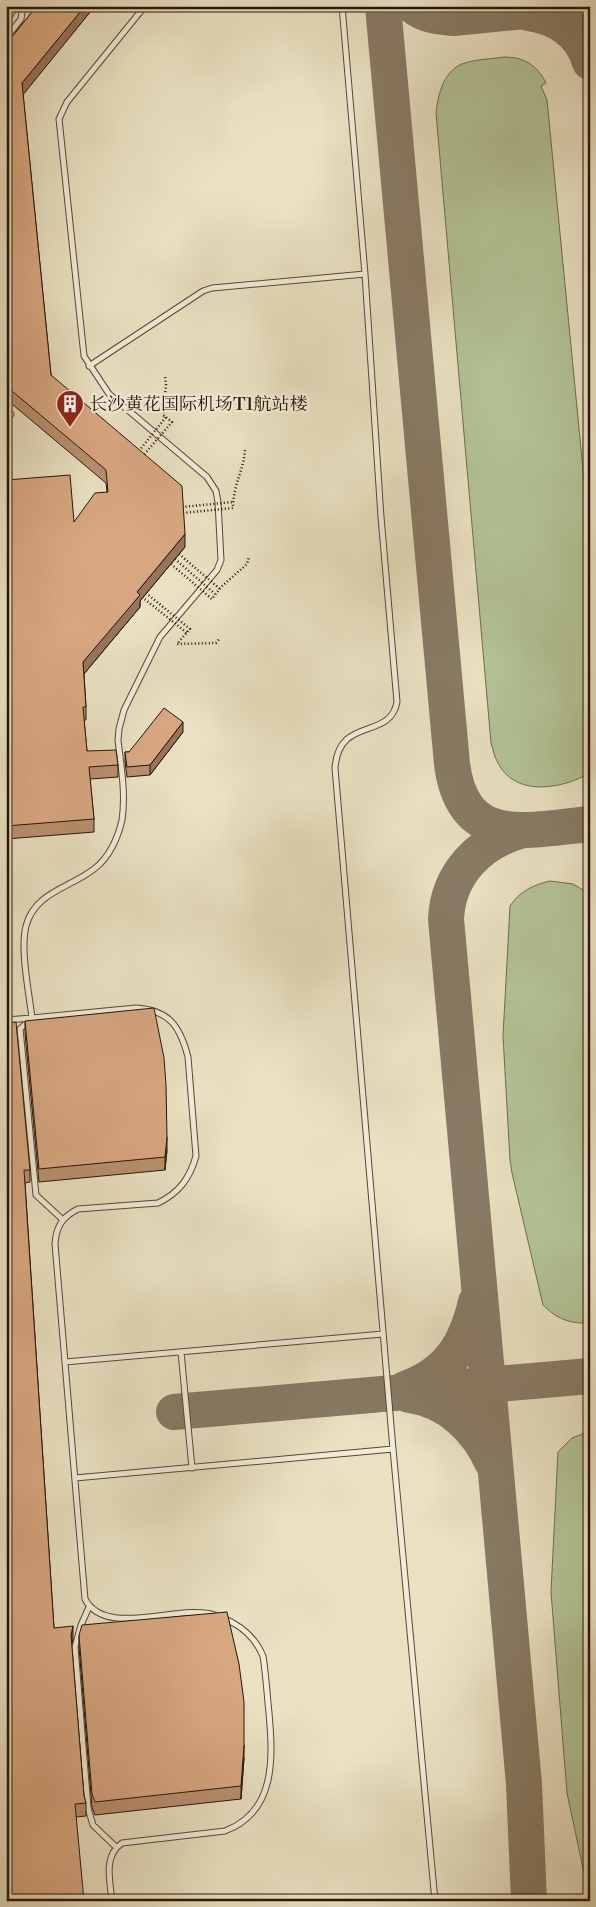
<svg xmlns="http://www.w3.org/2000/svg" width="596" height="1907" viewBox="0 0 596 1907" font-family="'Libre Bodoni','Noto Serif SC',serif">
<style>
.green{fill:#b3c396;stroke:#6e6c4e}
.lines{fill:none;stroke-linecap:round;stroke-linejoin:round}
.taxiway{stroke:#887a64;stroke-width:36}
.lane-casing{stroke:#584736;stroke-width:7}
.lane{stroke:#f1ecd7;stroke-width:5}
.path-bridge{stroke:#281407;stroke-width:2.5;stroke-dasharray:1 2.5;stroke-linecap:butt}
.wall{fill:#b9906f;stroke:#281407}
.shaded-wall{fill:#96755a;stroke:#281407}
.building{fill:#d7a781;stroke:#281407}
.labels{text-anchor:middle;stroke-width:4;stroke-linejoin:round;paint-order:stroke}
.poi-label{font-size:18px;fill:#281407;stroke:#f1ecd7;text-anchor:start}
</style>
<rect width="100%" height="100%" fill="#e9e1c2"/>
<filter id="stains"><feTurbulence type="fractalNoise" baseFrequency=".004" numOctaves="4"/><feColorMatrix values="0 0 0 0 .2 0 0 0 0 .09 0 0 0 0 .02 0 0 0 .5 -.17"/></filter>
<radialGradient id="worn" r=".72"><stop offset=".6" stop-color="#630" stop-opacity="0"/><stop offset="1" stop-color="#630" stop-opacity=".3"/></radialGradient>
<path class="green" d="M504,57c20,0 33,8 42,26l-5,3 6,14 1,10 42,431v232c-28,16 -76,25 -93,-12 -3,-5 -4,-12 -6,-18l-55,-630c2,-19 8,-44 29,-50 12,-4 27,-4 39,-6z
M550,881l23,3 17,10v429c-20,1 -33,-4 -47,-18l-31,-132 -2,-13 -7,-124 7,-130c10,-15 23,-21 40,-25z
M590,1431v470l-23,-108 -16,-201 7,-140 14,-14z"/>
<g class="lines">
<path class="taxiway" d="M383,6l69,758c11,85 75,66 138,60
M413,6c12,10 27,11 41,12l122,-12
M528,13c29,4 53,19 62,49
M520,831c-42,12 -72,44 -74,88l78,865 5,117
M405,1389c43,-15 61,-44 71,-87
M409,1395c39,5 69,34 84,69
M174,1412l416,-36"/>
<defs>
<path id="lane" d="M145,6l-78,96 -8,17 25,237 25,38 98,83 9,14 2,11 3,58 -4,10 -57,67 -4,8 -32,65 -5,19 -1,11c3,26 8,54 4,80 -4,18 -13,38 -28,49 -24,19 -59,23 -68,57 -6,24 3,66 6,92l104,-10c33,2 44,18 52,49l8,99c-6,22 -17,37 -38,47l-80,6c-16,8 -22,18 -23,35l30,355c21,40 94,4 130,16
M342,6l23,268 16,243 16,185c-7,39 -58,13 -62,66l58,681 42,452
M6,22l10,-16
M6,38l15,-19 2,-13
M89,366l114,-75 9,-3 153,-14
M6,416l5,-2
M6,1020l26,-2
M30,1020l-10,9 16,166 26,24
M181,1352l11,116
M65,1362l318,-28
M75,1478l318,-29
M89,1607l-8,18 -6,22 13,161 5,17 23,22
M112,1901c-2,-21 -9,-45 10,-58l103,-12c51,-19 48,-73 44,-118 -2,-19 -3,-38 -6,-57 -8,-19 -21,-30 -40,-38"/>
</defs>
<use href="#lane" class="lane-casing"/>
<use href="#lane" class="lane"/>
<path class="path-bridge" d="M139,451l27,-34
M142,457l30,-35 -9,-7 3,-30 -1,-9
M182,507l51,-5
M183,513l50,-5c0,-23 11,-38 12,-59
M179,554l41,35
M175,559l40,35
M171,564l41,35 9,-12 26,-23 2,-7
M146,593l44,36 -13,15 39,-1 4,-5
M142,597l45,36"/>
</g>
<path class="wall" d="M37,6h58l-72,88 28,281 134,172 -45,54v6l-56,67 2,33v13h-2l3,31 31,14v12l-28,2 4,40v13l-88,7v-359l68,42 33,-30 -1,-9 -100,-84v-355z
M183,732l-33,43 -23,2 -2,-15v-10h4z
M25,1021l142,129 -2,20 -126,12 -14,-148z
M6,1023l24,147v12l-5,1 29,445 19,11 -2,5 13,152 2,7v13l-10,1 -70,84z
M79,1635l165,123 -3,41 -146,16 -3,-8 -13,-160z"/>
<path class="shaded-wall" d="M85,6h10l-73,90v-13z
M185,534v13l-45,54v6l-57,68v-13l54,-70z
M183,722v10l-33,43v-10z
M167,1137v13l-2,20v-13z
M73,1626v13l-2,8v-12z
M244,1745v13l-3,41v-13z"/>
<path class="building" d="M37,6h48l-63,77 29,292 131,111 3,48 -48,58 3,3 -57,67 3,45h-3l4,44 29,-1 2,15 -29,2 5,52 -88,7v-346l64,-5 4,47 21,-29 13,-1 -2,-22 -100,-84v-342z
M164,708l19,14 -33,43 -23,2 -2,-15h4z
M154,1008l10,50 2,27 1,52 -2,20 -126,12 -14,-148z
M16,1022l14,148h-6l30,458 19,-2 -2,9 13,161 2,7 -11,1 9,97h-78v-878z
M227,1612l12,52 5,38v43l-3,41 -146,16 -3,-8 -13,-159 3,-10z"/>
<defs>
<symbol id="building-pin" viewBox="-11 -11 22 30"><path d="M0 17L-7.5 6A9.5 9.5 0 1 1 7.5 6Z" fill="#8f2418" stroke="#f1ecd7"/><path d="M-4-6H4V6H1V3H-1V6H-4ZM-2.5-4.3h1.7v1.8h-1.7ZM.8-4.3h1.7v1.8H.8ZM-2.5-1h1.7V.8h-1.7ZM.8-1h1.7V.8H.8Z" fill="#fff"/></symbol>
</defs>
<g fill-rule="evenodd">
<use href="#building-pin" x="54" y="388" width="32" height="43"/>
</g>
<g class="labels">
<g class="poi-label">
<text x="89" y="410">长沙黄花国际机场T1航站楼</text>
</g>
</g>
<rect width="596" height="1907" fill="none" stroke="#e9e1c2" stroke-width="25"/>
<rect x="8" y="8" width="581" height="1892" fill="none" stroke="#281407" stroke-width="2.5"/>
<rect x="12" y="12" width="571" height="1882" fill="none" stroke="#281407"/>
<rect width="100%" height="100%" filter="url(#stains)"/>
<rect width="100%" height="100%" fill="url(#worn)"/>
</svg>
